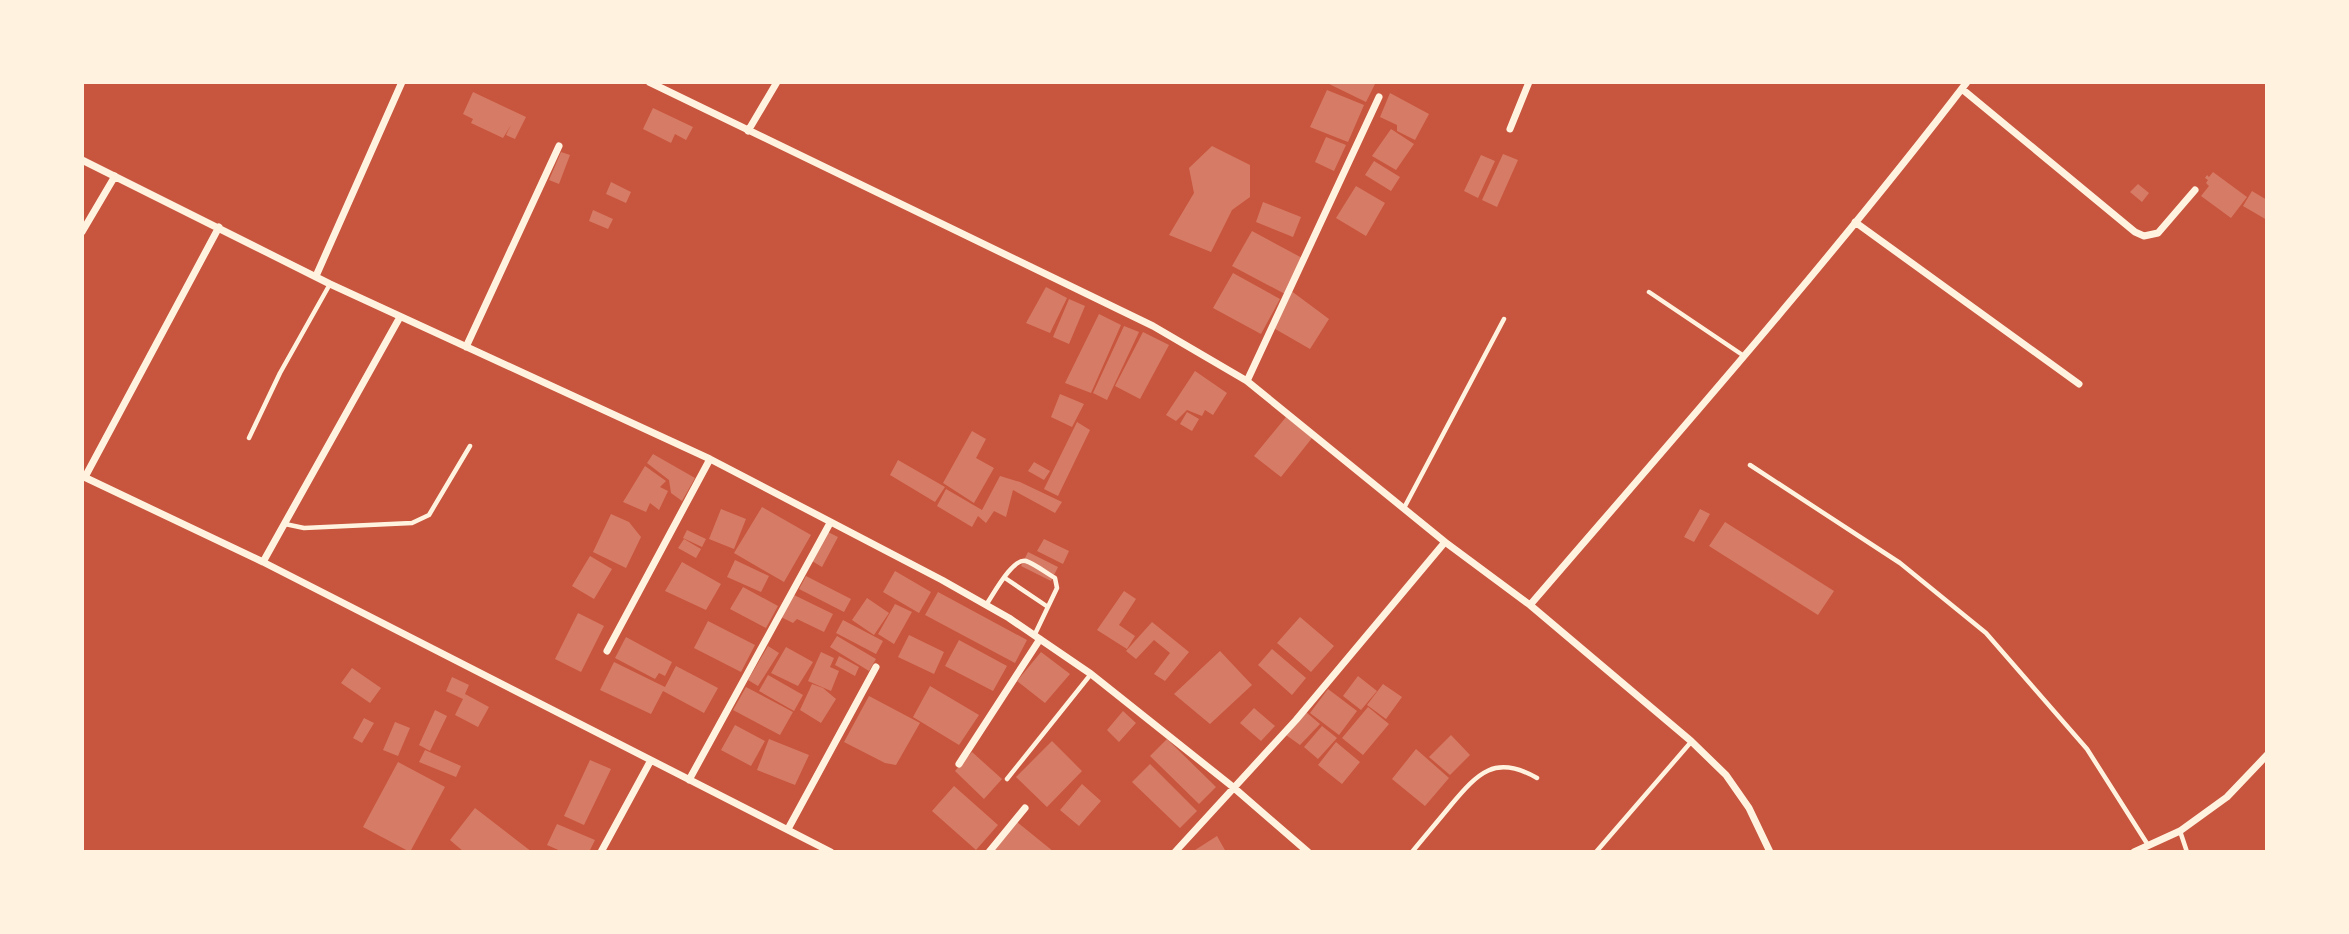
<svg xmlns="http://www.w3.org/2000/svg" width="2349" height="934" viewBox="0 0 2349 934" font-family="'Golos Text',sans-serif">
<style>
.building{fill:#d67c66}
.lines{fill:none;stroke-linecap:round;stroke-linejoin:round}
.service{stroke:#fff3e0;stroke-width:4.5}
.minor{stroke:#fff3e0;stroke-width:7}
</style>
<rect width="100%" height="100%" fill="#c8553d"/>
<path class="building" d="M1325,82h46l4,2 -9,18z
M1327,90l37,15 -16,37 -38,-15z
M473,92l53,25 -11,22 -9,-4 5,-10 -8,13 -32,-15 2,-4 -10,-5z
M1390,93l39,21 -14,26 -18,-9v-6l-17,-8z
M653,108l40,19 -7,13 -11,-6 -4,9 -28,-14z
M1391,129l23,15 -18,26 -24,-14z
M1326,137l20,8 -12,26 -19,-9z
M1212,146l38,19v32l-18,13 -21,42 -42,-17 25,-42 -5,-25z
M561,152l9,3 -11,29 -10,-4z
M1503,154l15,6 -21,47 -15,-7z
M1481,155l14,6 -17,37 -14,-7z
M1374,161l26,16 -9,14 -26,-16z
M2213,172l34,25 -16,21 -30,-22 8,-10 -3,-3 2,-3 -3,-2 2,-3 2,2z
M611,182l20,10 -5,11 -20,-9z
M2138,184l11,9 -7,9 -12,-10z
M1356,186l29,17 -19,33 -30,-18z
M2252,191l15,9v20l-24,-14z
M1263,202l38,15 -8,20 -37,-15z
M593,210l20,9 -5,10 -19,-8z
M1252,231l52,28 -19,35 -53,-28z
M1233,273l47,26 -19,35 -48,-26z
M1046,287l21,11 -17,35 -24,-10z
M1290,290l39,29 -19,30 -40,-23z
M1069,299l16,7 -16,38 -16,-7z
M1099,314l22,11 -30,68 -26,-10z
M1124,326l15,6 -32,68 -14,-7z
M1143,332l26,13 -29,54 -25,-13z
M1195,371l32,22 -14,22 -8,-5 -3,6 -15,-6 -11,11 -10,-6z
M1060,394l24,10 -12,23 -21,-10z
M1187,412l12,7 -7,12 -12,-7z
M1286,417l26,21 -31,39 -27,-21z
M1077,422l13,8 -32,66 -14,-7z
M972,431l14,8 -10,19 18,10 -20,35 -31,-20z
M653,454l42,24 -13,23 -11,-8 -2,-13 -22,-17z
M898,460l47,27 -10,15 -45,-27z
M1034,462l16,9 -6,9 -16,-9z
M645,466l21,15 -6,6 8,4 -9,19 -9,-7 -4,9 -23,-10z
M1000,476l20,6 42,20 -7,11 -42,-23 -7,27 -12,-6 -8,12 -8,-7 -6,11 -35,-21 9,-17 36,21z
M762,507l49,28 -27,47 -50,-29z
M721,509l25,10 -12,30 -25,-10z
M1700,509l10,5 -16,28 -10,-5z
M611,514l18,8 12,15 -15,31 -33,-16z
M1725,522l109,69 -16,24 -109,-69z
M687,530l19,9 -4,8 -19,-9z
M828,532l10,5 -16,30 -10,-6z
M684,539l17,10 -5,9 -18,-10z
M1044,539l25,12 -6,13 -26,-13z
M1028,552l30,15 -7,14 -30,-15z
M590,556l22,13 -18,30 -22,-13z
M735,560l34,16 -8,16 -34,-15z
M682,562l39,22 -15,26 -41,-19z
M895,571l36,21 -12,21 -36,-21z
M806,576l45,23 -7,13 -45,-23z
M743,587l35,19 -12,22 -36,-19z
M1124,591l12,8 -17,26 16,11 -8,13 -30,-19z
M938,592l89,48 -12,23 -90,-48z
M792,594l41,20 -9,18 -27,-13 -4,4 -12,-6z
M867,598l22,15 -15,22 -22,-15z
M895,604l17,8 -18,32 -16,-10z
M578,613l26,13 -23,46 -26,-13z
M1300,617l34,29 -23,26 -34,-29z
M843,620l40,21 -7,13 -40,-21z
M708,621l47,24 -14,27 -47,-24z
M1152,622l37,30 -24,29 -11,-7 16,-21 -16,-13 -18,19 -10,-8z
M909,635l35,17 -10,22 -36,-17z
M837,636l39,23 -7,12 -39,-24z
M626,637l46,25 -7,14 -6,-3 -4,6 -40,-21z
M959,640l48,26 -14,25 -48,-25z
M768,646l11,7 -21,33 -10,-6z
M786,647l27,15 -15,24 -27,-13z
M1272,649l34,29 -14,17 -34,-30z
M1220,651l32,34 -42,39 -36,-30z
M821,652l13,6 -4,9 9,4 -8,20 -23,-10z
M1041,652l29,22 -25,29 -28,-22z
M839,656l20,11 -4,9 -20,-11z
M614,662l51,25 11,-21 42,22 -14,25 -41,-22 -12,23 -51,-24z
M352,668l29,20 -11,15 -29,-20z
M768,675l35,20 -9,16 -35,-20z
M1358,676l19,15 -16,19 -18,-14z
M452,677l17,8 -4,9 24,13 -11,20 -23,-12 8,-16 -17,-8z
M812,684l11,4 13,11 -15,24 -21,-13z
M1383,684l19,13 -16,22 -19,-14z
M930,686l49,29 -20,30 -46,-28z
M746,687l47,25 -13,23 -47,-25z
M1328,689l29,22 -18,24 -29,-22z
M869,696l51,27 -24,42 -11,-2 -41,-21z
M1368,707l21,17 -26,31 -21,-17z
M1254,708l21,18 -14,15 -21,-18z
M435,710l12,6 -17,35 -11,-6z
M1123,711l13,12 -17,19 -12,-12z
M1306,712l14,12 -20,21 -14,-10z
M364,718l10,5 -12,20 -9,-5z
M395,722l15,6 -12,28 -15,-6z
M735,725l30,16 -14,25 -30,-16z
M1322,726l15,12 -19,21 -14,-12z
M1451,735l19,20 -20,20 -21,-18z
M769,739l40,16 -14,30 -38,-15z
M1167,739l49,48 -17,17 -49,-48z
M1052,741l30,30 -35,36 -31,-30z
M1336,742l24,20 -18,22 -24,-19z
M1416,749l33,29 -24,28 -33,-27z
M425,750l36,16 -5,11 -37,-15z
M972,752l30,27 -18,20 -29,-28z
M590,760l21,9 -27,56 -20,-9z
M398,762l47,25 -35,65 -47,-25z
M1150,764l47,47 -17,17 -48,-46z
M1082,784l19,17 -22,25 -19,-16z
M954,786l44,39 -22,25 -44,-39z
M475,808l57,44h-68l-14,-12z
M1017,822l37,30h-63z
M557,824l38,16 -6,12h-26l-16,-7z
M1217,836l9,16h-34z"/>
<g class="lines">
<path class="service" d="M1649,292l95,64
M249,438l31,-65 50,-89
M1750,465l150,98 86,70 101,116 61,96
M1404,508l100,-189
M285,524l19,4 108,-5 17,-8 41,-69
M1005,578l43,29
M986,605c7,-10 27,-48 40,-44 9,3 20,12 29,17l2,10 -22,46
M1007,779l84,-105
M2180,831l7,21
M1412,852c13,-16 26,-31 39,-47 27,-32 44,-51 86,-27
M1596,852l95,-110"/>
<path class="minor" d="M649,82l504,244 94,55 198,161 85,63 161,136 35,34 23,33 21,44
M1962,89l173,143 9,4 14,-3 37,-43
M1510,129l19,-47
M748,131l29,-49
M82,160l248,124 380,175 232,121 67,38 82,56 142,113 75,65
M1855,222l224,162
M82,232l33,-56
M316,276l86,-194
M466,347l93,-201
M1247,381l132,-284
M82,476l181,86 568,290
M85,477l134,-250
M263,562l137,-245
M1530,605c148,-172 299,-343 437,-523
M607,651l103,-192
M959,764l81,-125
M689,780l141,-257
M788,829l88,-162
M601,852l50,-92
M989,852l36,-44
M1175,852l121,-132 149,-178
M2134,852l46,-21 47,-34 40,-42"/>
</g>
<rect width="2349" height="934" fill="none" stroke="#fff3e0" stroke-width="168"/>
</svg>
